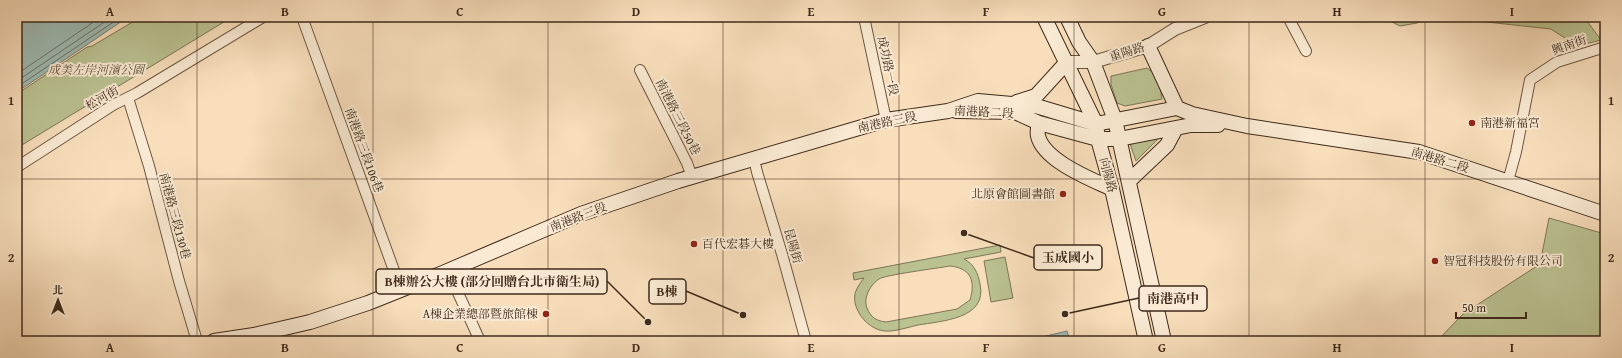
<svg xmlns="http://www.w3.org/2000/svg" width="1622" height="358" viewBox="0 0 1622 358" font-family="'Gentium Book Plus','Noto Serif TC',serif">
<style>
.green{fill:#bbc292;stroke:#7d7656;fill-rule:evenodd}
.water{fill:#9ebbb4;stroke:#788176}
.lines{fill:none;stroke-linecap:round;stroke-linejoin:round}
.shore{stroke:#6e7267;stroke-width:1}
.minor-casing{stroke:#6d5742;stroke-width:12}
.tertiary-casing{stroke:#6d5742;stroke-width:14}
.secondary-casing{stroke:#3f2a1a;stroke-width:16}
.minor{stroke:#faead3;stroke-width:10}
.tertiary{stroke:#faead3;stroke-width:12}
.secondary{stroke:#faead3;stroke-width:14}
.grid{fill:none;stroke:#3f2a1a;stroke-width:1;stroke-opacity:0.55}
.poi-dot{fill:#8f2418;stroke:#faead3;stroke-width:1.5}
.labels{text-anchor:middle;stroke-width:4;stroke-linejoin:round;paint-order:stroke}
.street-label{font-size:12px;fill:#3f2a1a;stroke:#faead3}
.park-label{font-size:12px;font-style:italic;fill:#5e5038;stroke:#faead3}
.poi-label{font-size:12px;fill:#3f2a1a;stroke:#faead3;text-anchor:start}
.leader{fill:none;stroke:#3f2a1a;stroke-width:1.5}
.callout-dot{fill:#3f2a1a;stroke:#faead3;stroke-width:1.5}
.callout{fill:#faead3;stroke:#3f2a1a;stroke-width:1.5}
.callout-label{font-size:13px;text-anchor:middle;font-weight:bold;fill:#3f2a1a}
.neatline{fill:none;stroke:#3f2a1a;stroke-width:1.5}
.grid-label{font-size:13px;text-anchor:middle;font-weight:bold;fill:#3f2a1a}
</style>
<rect width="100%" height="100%" fill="#f8debb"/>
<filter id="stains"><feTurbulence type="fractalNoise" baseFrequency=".005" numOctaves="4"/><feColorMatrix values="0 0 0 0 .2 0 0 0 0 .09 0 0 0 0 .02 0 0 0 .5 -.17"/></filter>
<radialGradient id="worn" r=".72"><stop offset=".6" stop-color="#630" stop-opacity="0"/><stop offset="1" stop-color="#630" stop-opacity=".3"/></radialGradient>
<path class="green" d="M141,17h91l-215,131v-54l70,-47 5,-1z
M1382,17h49l-14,6 -17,3z
M1459,17h125l17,23 -24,6 -26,-17 -74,-8z
M1147,68l11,8 4,23 -37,7 -8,-3 -6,-19v-8z
M1162,135l-26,26 -6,-17z
M1549,218l56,16v107h-168l26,-27 77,-50z
M1000,245l1,7 -37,7c10,5 14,14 16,25 8,35 -39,37 -62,41 -9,2 -24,7 -33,6 -16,-1 -33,-20 -30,-37 1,-5 5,-11 9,-16l-10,2 -1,-7zM950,266c20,2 26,14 20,34l-13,9 -71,13c-9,-1 -15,-4 -19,-14 -4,-10 3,-23 12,-29 5,-4 60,-11 71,-13z
M1005,257l8,41 -22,4 -7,-41z"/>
<path class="water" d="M17,17h111l-111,75z
M1067,331l3,10 -41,-1z"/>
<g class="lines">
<path class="shore" d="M17,74l84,-57
M17,81l95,-64
M17,87l104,-70"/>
<defs>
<path id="minor" d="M302,17l94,259 3,16
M864,17l22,103
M1288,17l18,34
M640,70l47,93 5,14
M128,98l21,68 30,115 18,60
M754,159l3,13 25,82 24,87
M17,167l96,-62 24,-12 126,-76
M1508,181l8,-29 14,-72 27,-18 48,-15
M453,268l1,16 26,57"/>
<path id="tertiary" d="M1067,62h26l55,-16 27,-17 30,-12"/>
<path id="secondary" d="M1044,17l52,107 2,15 14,50 34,152
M1067,17l12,25 14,20 22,58 49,221
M1148,46l29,62
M1017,102l19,-6 31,-34
M956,111l59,1 24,11 59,16h21l72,-14h27
M1039,123c-1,4 -2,9 -1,13 6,25 53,43 74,53
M1129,181l38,-36 9,-17
M214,341l40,-6 56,-13 58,-19 70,-28 143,-61 97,-33 208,-61 62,-9 30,-10 58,5 60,18 81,-16 15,6 55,12 172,26 186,62"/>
</defs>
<use href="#minor" class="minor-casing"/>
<use href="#tertiary" class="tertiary-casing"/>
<use href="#secondary" class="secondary-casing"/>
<use href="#minor" class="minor"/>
<use href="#tertiary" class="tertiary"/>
<use href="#secondary" class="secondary"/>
</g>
<path class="grid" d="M197,17v324M373,17v324M548,17v324M723,17v324M899,17v324M1074,17v324M1249,17v324M1425,17v324M17,179h1588"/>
<g class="poi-dot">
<circle cx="1472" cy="123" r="4"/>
<circle cx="1063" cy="194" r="4"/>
<circle cx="694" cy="244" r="4"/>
<circle cx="1435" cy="261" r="4"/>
<circle cx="546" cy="314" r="4"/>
</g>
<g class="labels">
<g class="street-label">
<text transform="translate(1569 45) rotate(-19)" y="4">興南街</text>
<text transform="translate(1127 52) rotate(-18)" y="4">重陽路</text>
<text transform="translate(888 66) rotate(78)" y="4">成功路一段</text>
<text transform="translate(102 98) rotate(-30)" y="4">松河街</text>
<text transform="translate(984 112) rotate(3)" y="4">南港路二段</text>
<text transform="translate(678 117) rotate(63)" y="4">南港路三段50巷</text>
<text transform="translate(887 122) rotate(-12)" y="4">南港路三段</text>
<text transform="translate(364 150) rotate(70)" y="4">南港路三段106巷</text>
<text transform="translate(1440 160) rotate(17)" y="4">南港路二段</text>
<text transform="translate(1108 175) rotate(75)" y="4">向陽路</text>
<text transform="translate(175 216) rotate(75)" y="4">南港路三段130巷</text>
<text transform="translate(578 217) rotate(-21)" y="4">南港路三段</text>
<text transform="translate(793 246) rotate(74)" y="4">昆陽街</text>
</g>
<g class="park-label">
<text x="96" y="74">成美左岸河濱公園</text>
</g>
<g class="poi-label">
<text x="1480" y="127">南港新福宮</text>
<text x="1055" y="198" text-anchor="end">北原會館圖書館</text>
<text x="702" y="248">百代宏碁大樓</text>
<text x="1443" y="265">智冠科技股份有限公司</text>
<text x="538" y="318" text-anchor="end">A棟企業總部暨旅館棟</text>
</g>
</g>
<path class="leader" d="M964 233L1034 258M648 322L607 281M743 315L686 291M1065 314L1139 298"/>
<g class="callout-dot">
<circle cx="964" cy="233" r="4"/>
<circle cx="648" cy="322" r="4"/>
<circle cx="743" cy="315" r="4"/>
<circle cx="1065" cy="314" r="4"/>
</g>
<g class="callout">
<rect x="1034" y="245" width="68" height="25" rx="4"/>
<rect x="376" y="269" width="231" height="25" rx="4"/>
<rect x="649" y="279" width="37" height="25" rx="4"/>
<rect x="1139" y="286" width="68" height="25" rx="4"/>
</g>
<g class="callout-label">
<text x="1068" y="262">玉成國小</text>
<text x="492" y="286">B棟辦公大樓 (部分回贈台北市衛生局)</text>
<text x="667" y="296">B棟</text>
<text x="1173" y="303">南港高中</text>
</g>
<rect width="1622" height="358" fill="none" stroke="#f8debb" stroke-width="44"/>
<g transform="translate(58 300)" stroke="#faead3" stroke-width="3" paint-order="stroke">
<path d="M0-3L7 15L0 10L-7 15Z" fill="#3f2a1a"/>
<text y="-6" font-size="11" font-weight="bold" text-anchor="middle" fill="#3f2a1a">北</text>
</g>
<path d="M1456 312v6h70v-6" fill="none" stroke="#3f2a1a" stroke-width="2"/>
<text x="1462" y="312" font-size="12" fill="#3f2a1a" stroke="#faead3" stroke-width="3" paint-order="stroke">50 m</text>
<rect x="22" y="22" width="1578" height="314" class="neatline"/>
<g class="grid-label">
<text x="110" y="16">A</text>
<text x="285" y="16">B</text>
<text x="460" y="16">C</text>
<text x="636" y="16">D</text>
<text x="811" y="16">E</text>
<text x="986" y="16">F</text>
<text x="1162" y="16">G</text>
<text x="1337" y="16">H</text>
<text x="1512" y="16">I</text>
<text x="11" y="105">1</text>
<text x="1611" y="105">1</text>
<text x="11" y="262">2</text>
<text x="1611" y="262">2</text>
<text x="110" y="352">A</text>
<text x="285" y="352">B</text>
<text x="460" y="352">C</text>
<text x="636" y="352">D</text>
<text x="811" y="352">E</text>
<text x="986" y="352">F</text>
<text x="1162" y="352">G</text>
<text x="1337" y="352">H</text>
<text x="1512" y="352">I</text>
</g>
<rect width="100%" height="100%" filter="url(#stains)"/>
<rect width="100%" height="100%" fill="url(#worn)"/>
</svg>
